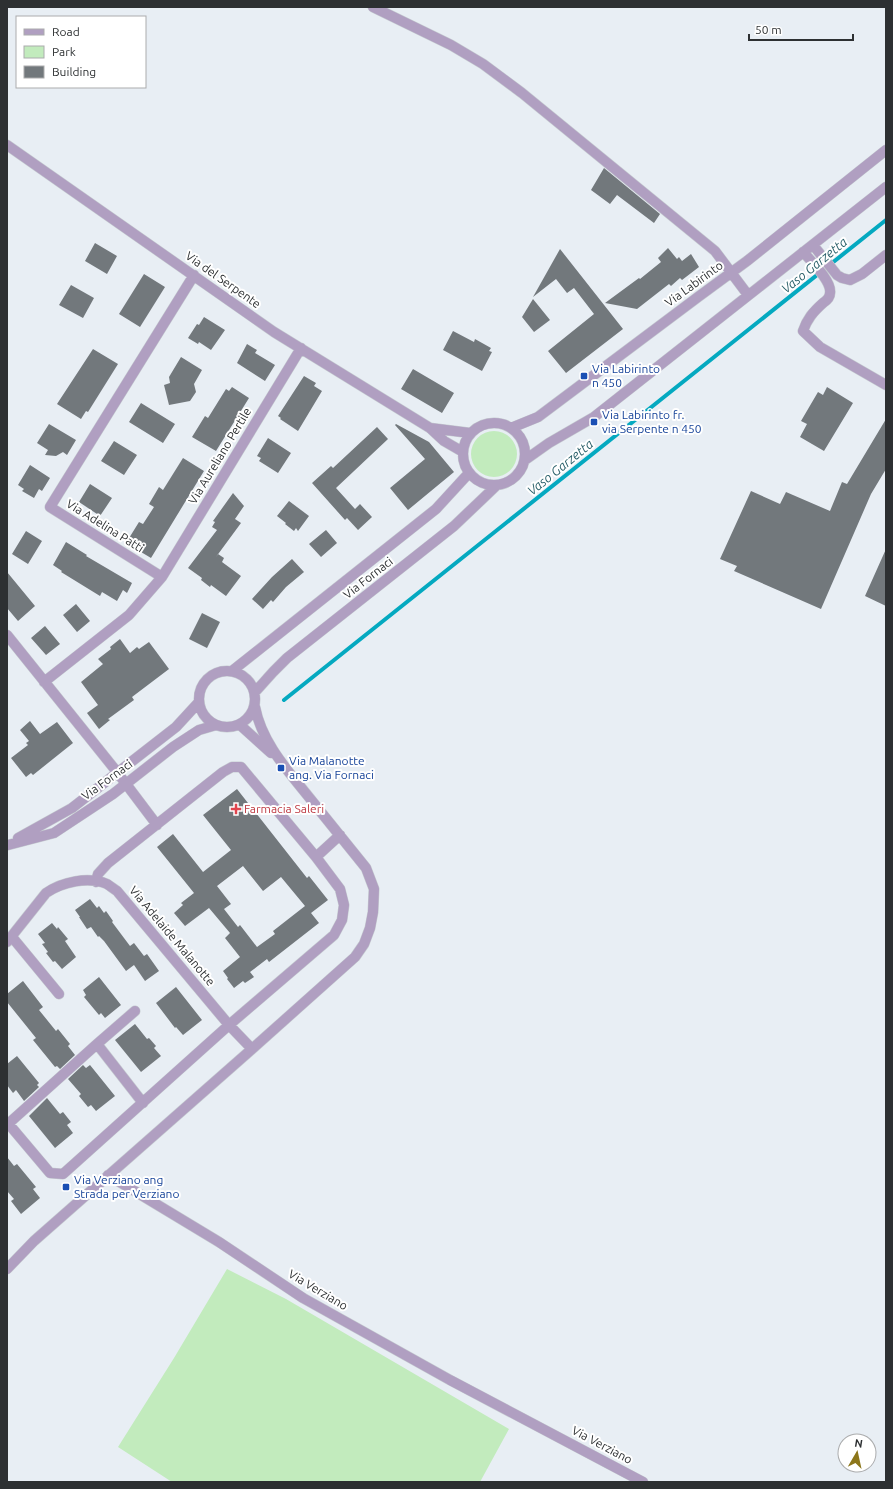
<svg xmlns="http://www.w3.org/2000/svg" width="893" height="1489" viewBox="0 0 893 1489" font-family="Ubuntu,sans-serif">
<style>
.green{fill:#c2ebbd}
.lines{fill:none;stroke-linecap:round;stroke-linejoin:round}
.stream{stroke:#04a9c0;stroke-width:4}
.building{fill:#72787c;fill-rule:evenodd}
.minor-casing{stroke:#c6ccd1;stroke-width:11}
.minor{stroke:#b09fc1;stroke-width:10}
.transit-dot{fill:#1a4fb4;stroke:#fff;stroke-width:1.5}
.health-dot{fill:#e0444e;stroke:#fff;stroke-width:1.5}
.labels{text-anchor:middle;stroke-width:4;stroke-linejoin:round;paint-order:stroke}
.street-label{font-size:12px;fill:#2d3032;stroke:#fff}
.transit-label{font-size:12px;fill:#164399;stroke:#fff;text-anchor:start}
.health-label{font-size:12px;fill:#be3a42;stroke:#fff;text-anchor:start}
.water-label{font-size:13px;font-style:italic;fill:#285e68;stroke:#fff}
</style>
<rect width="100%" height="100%" fill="#e8eef4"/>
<path class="green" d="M471 454a23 23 0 1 1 46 0a23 23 0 1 1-46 0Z
M227,1269l59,30 223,130 -29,53h-308l-54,-35 56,-89z"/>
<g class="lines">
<path class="stream" d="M284,700l602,-480"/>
</g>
<path class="building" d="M604,168l56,46 -6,9 -37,-28 -7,9 -19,-14z
M95,243l22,13 -10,18 -22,-13z
M668,248l9,11 2,-2 3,4 9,-7 8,13 -17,13 -2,-2 -9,8 -2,-2 -32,25 -32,-6 34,-25 1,1 21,-17 -3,-4z
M560,249l63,80 -57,44 -18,-22 46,-37 -20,-26 -7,5 -11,-14 -23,18z
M144,274l21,13 -25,40 -21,-13z
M71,285l23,13 -11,20 -24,-13z
M533,299l17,21 -16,12 -12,-15z
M204,317l21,13 -14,20 -12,-8 -1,2 -10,-6 9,-14 2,1z
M453,331l21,11 1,-3 16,9 -2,3 3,1 -10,19 -39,-21z
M247,344l10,6 -2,3 20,12 -10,16 -28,-18z
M93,349l25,15 -30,48 -2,-1 -5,8 -24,-15z
M181,357l21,13 -8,14 2,8 -6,9 -21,4 -5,-20 6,-2 -1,-6z
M413,369l41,24 -12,20 -41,-24z
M304,376l12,7 -2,3 8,5 -24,40 -18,-12 1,-1 -3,-2z
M232,387l17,11 -33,53 -24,-14 13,-21 3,2 18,-29 3,2z
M827,387l26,16 -29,48 -24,-14 7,-13 -6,-3 17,-29 5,3z
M141,403l34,21 -12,19 -34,-21z
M886,419v50l-15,25 -50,115 -87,-38 3,-5 -17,-7 31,-68 29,13 6,-12 44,19 12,-29 5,2z
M49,424l27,16 -9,15 -4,-3 -7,4 -11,-1 3,-5 -11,-7z
M396,424l33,18 25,30 -46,38 -18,-22 35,-29 -30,-34z
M377,427l11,12 -52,49 19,21 5,-5 12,13 -14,13 -11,-12 -2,2 -33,-37 19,-17 2,2z
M268,438l23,15 -13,20 -19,-12 2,-3 -4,-2z
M114,441l23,14 -13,20 -23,-14z
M183,458l21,13 -53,87 -25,-15 13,-21 4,2 11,-17 -5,-3 10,-17 4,3z
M30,465l20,13 -8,13 -3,-2 -5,9 -12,-7 2,-2 -6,-4z
M90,484l22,14 -12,18 -21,-14z
M233,493l11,13 -9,13 6,4 -25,34 2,-3 6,4 -2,4 19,14 -15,20 -15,-11 -1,2 -9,-7 1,-2 -14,-10 29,-38 -5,-3 3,-5 -2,-1z
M289,501l20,15 -11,15 -2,-3 -2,3 -9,-7 1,-1 -9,-7z
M326,530l11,13 -16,14 -12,-13z
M26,531l16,10 -14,23 -16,-10z
M66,542l21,13 -1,1 46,27 -5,10 -4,-3 -6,11 -15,-9 -2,4 -39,-24 1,-1 -9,-6z
M886,549v57l-21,-10z
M292,559l12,13 -18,15 -13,15 -2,-2 -8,9 -11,-10 20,-22z
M7,572l28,34 -17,15 -11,-13z
M76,604l14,17 -13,11 -14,-17z
M202,613l18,9 -13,26 -18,-9z
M45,626l15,18 -14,11 -15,-17z
M120,639l10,14 7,-6 2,2 10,-7 20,27 -37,28 2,3 -26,19 2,1 -11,9 -12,-16 11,-8 -17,-23 22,-18 -5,-5 13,-10 -1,-2z
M30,721l10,13 17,-12 16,21 -40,32 -2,-2 -5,4 -15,-19 17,-13 -2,-2 3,-2 -9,-11z
M237,789l70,89 2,-2 19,24 -17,13 8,10 -50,39 -2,-3 -17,13 4,5 -9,6 -2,-2 -9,7 -7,-9 1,-1 -5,-7 17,-14 -15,-19 5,-5 -21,-25 -24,18 -11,-13 9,-8 -2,-2 13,-10 -37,-46 16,-13 30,38 28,-22 -28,-35zM243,866l20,25 18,-14 24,29 -32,25 2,3 -18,13 -17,-22 -2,2 -14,-18 7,-5 -14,-18z
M90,899l7,9 2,-2 5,7 2,-2 7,10 -1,1 18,24 4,-3 10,13 3,-2 12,17 -14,10 -11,-16 -8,6 -22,-30 -5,-5 -1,1 -7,-10 -4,2 -8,-12h1l-5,-7z
M52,923l5,6 1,-2 10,12 -3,2 11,16 -14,12 -7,-8 -2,1 -7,-9 2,-1 -6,-8 3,-1 -7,-9z
M99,977l22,28 -16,13 -4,-5 -2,2 -15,-18 2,-2 -3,-5z
M23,981l20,26 -4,3 17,21 2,-2 12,15 -2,2 7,9 -15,14 -3,-3 -2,1 -22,-27 3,-2 -29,-36v-8z
M176,987l26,33 -19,15 -7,-8 -1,1 -19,-25z
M135,1024l12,15 2,-1 7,8 -2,2 7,8 -20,16 -26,-32z
M17,1056l22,27 -2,2 2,2 -15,14 -8,-11 -3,3 -6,-8v-21z
M83,1065l3,3 4,-3 25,31 -19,15 -5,-6 -3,2 -9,-11 2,-2 -13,-15z
M47,1098l13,16 3,-2 8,10 -4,3 6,8 -18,15 -26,-32z
M7,1157l7,9 3,-2 19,23 -3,2 7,9 -19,16 -10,-13 3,-2 -7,-8z"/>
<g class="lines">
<defs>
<path id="minor" d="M373,7l78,38 32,19 39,29 193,158 33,44
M7,145l267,187 156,96 14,13 19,11
M813,245l24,30 5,3 8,2 12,-6 24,-19
M803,252c8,9 29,29 27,41 0,4 -4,8 -7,10 -10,9 -16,16 -20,28l17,16 66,38
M463 454a31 31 0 1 1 62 0a31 31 0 1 1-62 0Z
M430,428l40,5
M511,428l27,-11 160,-120 49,-36 139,-111
M525,460l24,-17 45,-26 292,-230
M162,577l139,-229
M7,635l110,137 40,53
M199 699a28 28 0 1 1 56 0a28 28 0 1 1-56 0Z
M232,671l204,-162 33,-36
M44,682l85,-67 33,-38 -112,-70 144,-232
M255,692l18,-20 14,-14 167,-132 43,-41
M240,725l31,28
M18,838l54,-30 104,-81 23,-25
M8,845l46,-12 59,-39 60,-47 26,-17 17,-5
M316,857l24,-22
M12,937l47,57
M7,942l39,-49c16,-11 42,-17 61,-9 3,2 7,5 10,7l112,134 23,24
M97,1044l46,59
M7,1122l43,51 13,1 166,-149 105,-90 8,-15 2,-15 -4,-16 -24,-32 -75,-90h-9l-9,5 -115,91 -10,11 -2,8
M8,1124l89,-80 38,-33
M108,1175l111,67 84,56 147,82 193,102
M7,1269l27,-28 218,-192 103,-92 9,-13 6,-16 3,-16 1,-23 -8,-21c-18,-22 -36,-45 -54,-67 -22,-28 -50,-57 -57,-94"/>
</defs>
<use href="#minor" class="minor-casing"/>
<use href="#minor" class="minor"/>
</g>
<g class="transit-dot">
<rect x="580" y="372" width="8" height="8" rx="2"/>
<rect x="590" y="418" width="8" height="8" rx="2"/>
<rect x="277" y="764" width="8" height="8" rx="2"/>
<rect x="62" y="1183" width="8" height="8" rx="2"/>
</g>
<path class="health-dot" d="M234 803h4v4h4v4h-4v4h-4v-4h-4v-4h4z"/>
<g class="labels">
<g class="street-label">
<text transform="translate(223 280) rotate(35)" y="4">Via del Serpente</text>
<text transform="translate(694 284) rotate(-36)" y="4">Via Labirinto</text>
<text transform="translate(220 456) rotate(-59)" y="4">Via Aureliano Pertile</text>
<text transform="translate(105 526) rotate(32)" y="4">Via Adelina Patti</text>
<text transform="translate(368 578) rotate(-38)" y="4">Via Fornaci</text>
<text transform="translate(107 780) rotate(-36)" y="4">Via Fornaci</text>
<text transform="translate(172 936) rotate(50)" y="4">Via Adelaide Malanotte</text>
<text transform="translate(318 1290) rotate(31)" y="4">Via Verziano</text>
<text transform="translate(602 1445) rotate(28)" y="4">Via Verziano</text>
</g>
<g class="transit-label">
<text x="592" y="373">Via Labirinto<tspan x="592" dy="14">n 450</tspan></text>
<text x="602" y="419">Via Labirinto fr.<tspan x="602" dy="14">via Serpente n 450</tspan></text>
<text x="289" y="765">Via Malanotte<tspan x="289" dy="14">ang. Via Fornaci</tspan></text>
<text x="74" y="1184">Via Verziano ang<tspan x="74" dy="14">Strada per Verziano</tspan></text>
</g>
<g class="health-label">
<text x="244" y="813">Farmacia Saleri</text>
</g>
<g class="water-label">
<text transform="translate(814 265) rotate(-39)" y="5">Vaso Garzetta</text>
<text transform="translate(560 467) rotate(-39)" y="5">Vaso Garzetta</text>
</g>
</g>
<rect width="893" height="1489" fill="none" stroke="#2d3032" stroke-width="16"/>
<rect x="16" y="16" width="130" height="72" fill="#ffffff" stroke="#abacad"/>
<rect x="24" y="29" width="20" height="6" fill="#b09fc1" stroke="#abacad"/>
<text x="52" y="36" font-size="12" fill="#2d3032">Road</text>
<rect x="24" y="46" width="20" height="12" fill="#c2ebbd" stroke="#abacad"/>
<text x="52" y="56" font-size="12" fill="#2d3032">Park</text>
<rect x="24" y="66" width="20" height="12" fill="#72787c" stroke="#abacad"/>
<text x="52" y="76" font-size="12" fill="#2d3032">Building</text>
<g transform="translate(857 1453) rotate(9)"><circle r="19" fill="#ffffff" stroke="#abacad"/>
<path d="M0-3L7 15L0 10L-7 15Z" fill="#8c761a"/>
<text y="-6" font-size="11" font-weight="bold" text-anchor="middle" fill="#2d3032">N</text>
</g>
<path d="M749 34v6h104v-6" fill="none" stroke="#2d3032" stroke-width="2"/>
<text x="755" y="34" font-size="12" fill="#2d3032" stroke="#ffffff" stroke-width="3" paint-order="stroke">50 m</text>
</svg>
